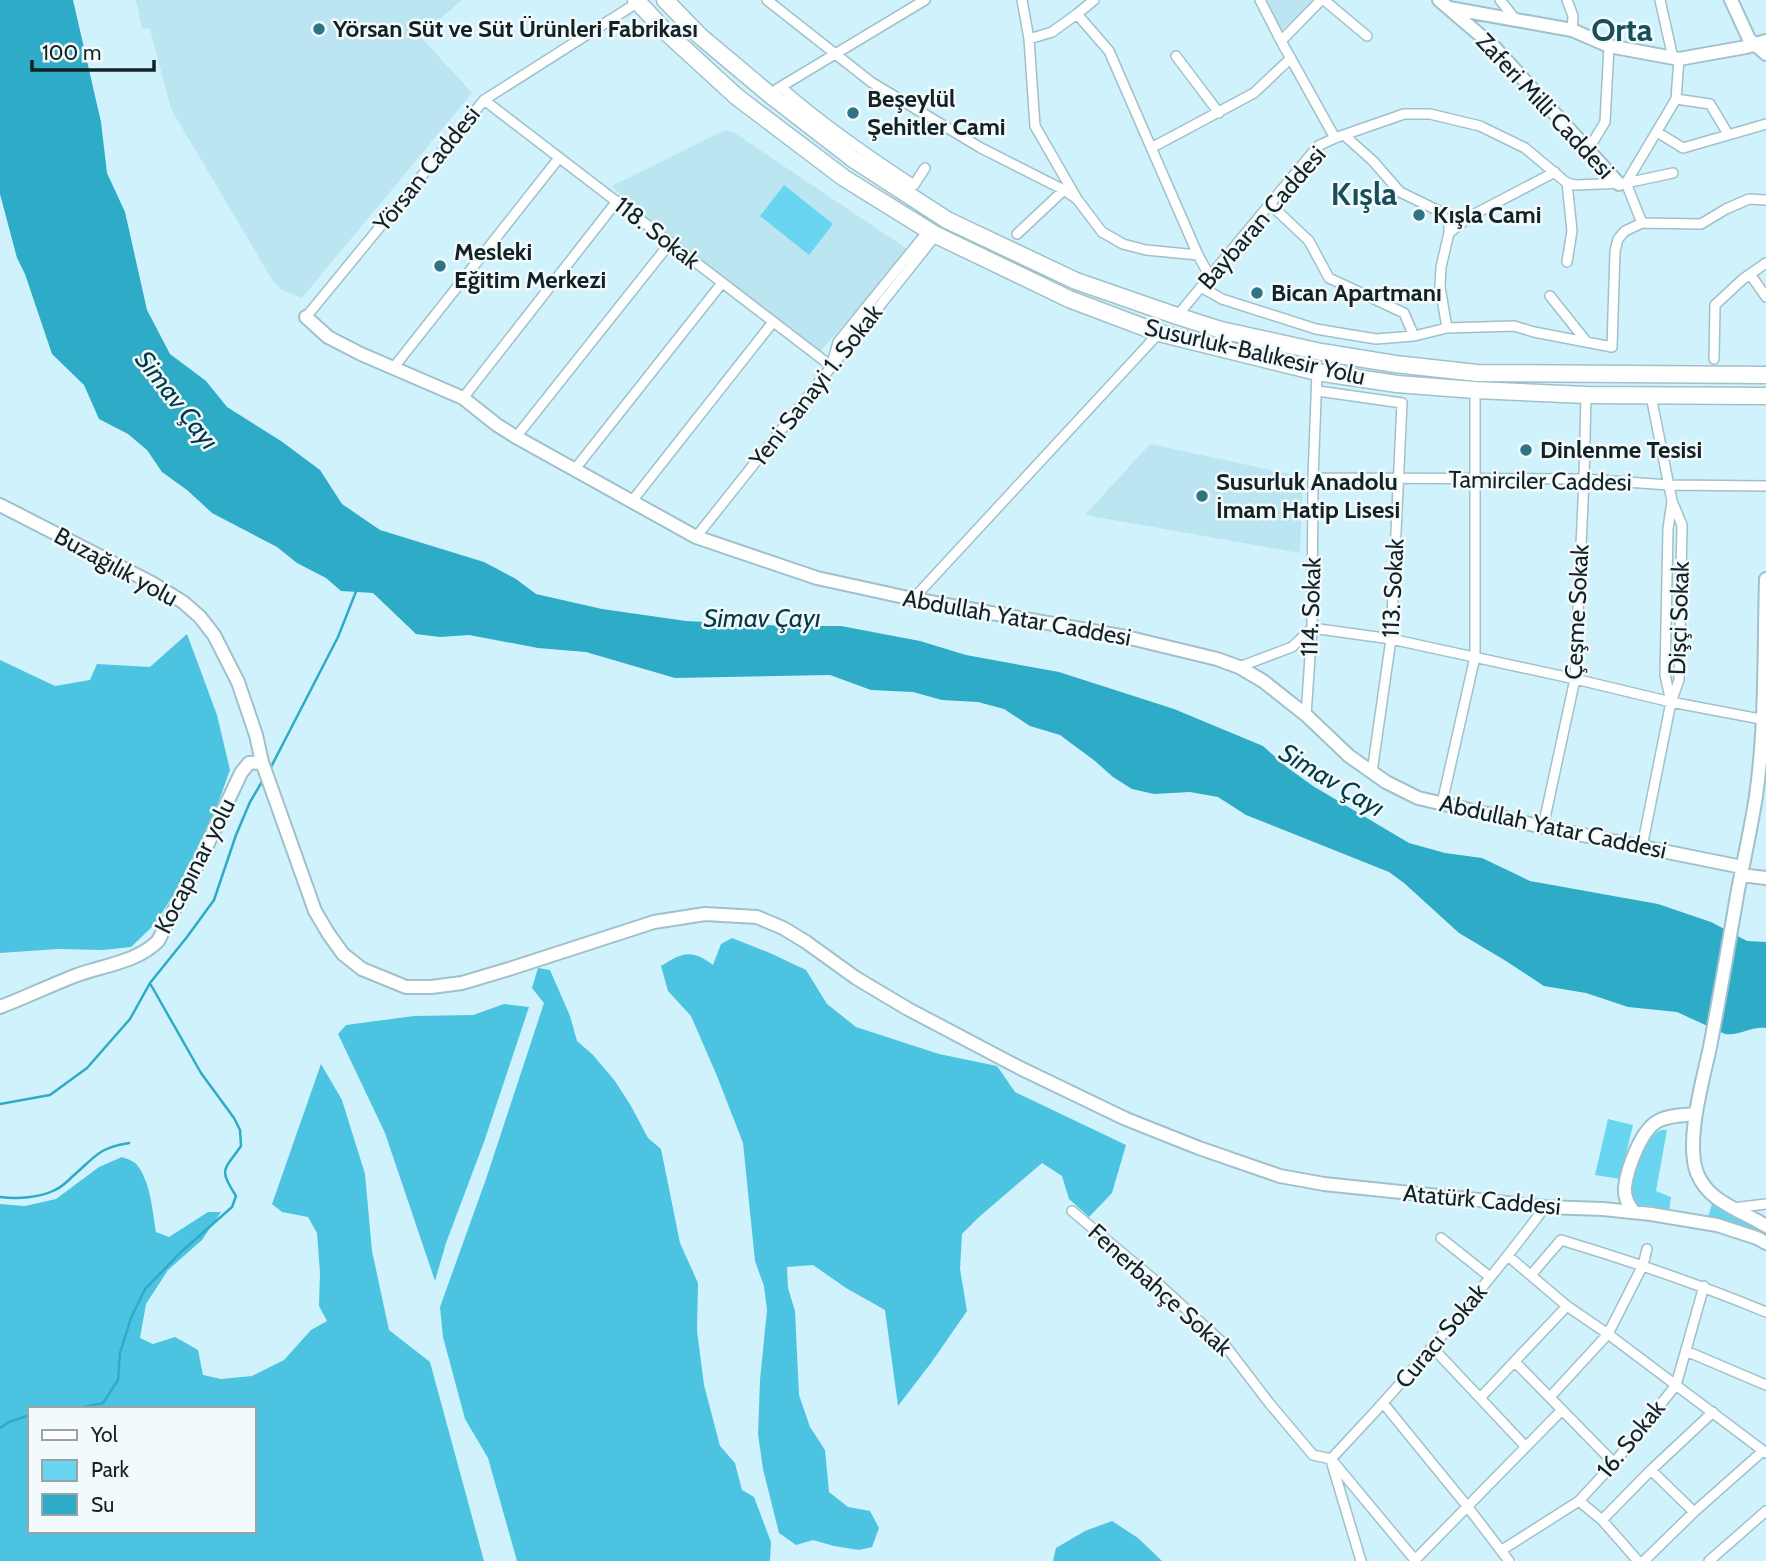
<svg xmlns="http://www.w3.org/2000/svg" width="1766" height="1561" viewBox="0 0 1766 1561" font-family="Cabin,sans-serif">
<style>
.built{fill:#bae5f1}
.green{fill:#6ad5f0}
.forest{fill:#4cc3e0;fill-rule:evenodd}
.water{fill:#2dabc7}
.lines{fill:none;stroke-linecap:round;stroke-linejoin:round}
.stream{stroke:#2dabc7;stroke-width:2.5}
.street-casing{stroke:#a0c1ca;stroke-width:12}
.secondary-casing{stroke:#a0c1ca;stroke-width:16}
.highway-casing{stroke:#a0c1ca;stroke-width:19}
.street{stroke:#fff;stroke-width:9}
.secondary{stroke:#fff;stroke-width:12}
.highway{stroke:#fff;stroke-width:16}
.poi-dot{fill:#307384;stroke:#f3fafc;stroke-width:2.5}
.labels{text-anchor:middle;stroke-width:5;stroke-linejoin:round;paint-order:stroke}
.poi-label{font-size:24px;font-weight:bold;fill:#152225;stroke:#f3fafc;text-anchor:start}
.street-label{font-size:24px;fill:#152225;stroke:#f3fafc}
.water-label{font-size:26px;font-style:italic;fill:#013a46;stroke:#f3fafc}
.district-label{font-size:32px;font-weight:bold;fill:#164e5a;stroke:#f3fafc}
</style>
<rect width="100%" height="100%" fill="#d0f2fc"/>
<path class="built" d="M136,0h326l-42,36 52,57 -170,205 -20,-8 -9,-9 -102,-172 -21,-80 -8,-1z
M1267,0h46l-33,32z
M725,130l8,2 176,118 -90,103 -182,-141 -25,-26z
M1150,444l153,33 -3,76 -215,-38z"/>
<path class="green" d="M784,185l49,39 -24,31 -49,-39z
M1608,1119l25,6 -13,54 -25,-4z
M1661,1130h6l-11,61 15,6 -2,16 -31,-5 -7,-7c0,-23 6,-60 30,-71z
M1712,1204l36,17 18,10v7l-16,-9 -42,-12z"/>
<path class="forest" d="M187,634l30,81 13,55 -19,53 -35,68 -22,34 -23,22 -28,3 -45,-1 -58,4v-293l55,26 35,-6 7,-16 53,3z
M732,938l38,15 36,17 21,34 29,23 83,27 58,12 18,26 111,53 -14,48 -23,24 -20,-18 -7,-23 -20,-13 -63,54 -17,17 -2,35 7,42 -36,52 -33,43 -13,-96 -39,-22 -33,-23 -26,2 1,21 7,23 4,84 11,32 15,23 4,42 19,15 22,4 9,17 -7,19 -13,3 -25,-4 -21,-6 -17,5 -17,-12 -16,-64 -5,-35 2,-54 7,-70 -3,-24 -9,-25 -12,-118 -26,-67 -26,-60 -23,-25 -7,-25c22,-14 31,-17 52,-1l8,-21z
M538,968l12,2 20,46 7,25 16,14 22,26 16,25 17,32 13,11 19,94 18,40 -1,48 7,54 16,61 15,17 7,27 12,7 17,45 -1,19h-253l-29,-103 -23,-39 -22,-82 -3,-30 46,-128 58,-176 -12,-15z
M504,1004l25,3 -45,135 -38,101 -11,38 -50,-148 -47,-99 8,-9 68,-9 59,-1z
M321,1064l21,36 23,74 7,77 17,79 41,32 54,199h-484v-357l25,2 31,-7 43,-32 23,-10c5,2 12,4 15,8 13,15 16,48 19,67l13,5 39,-25h13l-19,28 -34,30 -22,34 -6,34 13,6 22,-7 23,13 5,25 18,4 31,-3 32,-16 27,-30 16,-9 -8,-15 1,-33 -3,-40 -9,-16 -26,-5 -10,-8zM30,1409h224v122h-224z
M1112,1521l26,17 24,23h-109l3,-13 29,-17z"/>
<path class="water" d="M0,0h73l28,122 6,51 18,39 22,98 23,44 36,27 21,26 54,34 39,29 22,34 38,26 104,32 32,17 20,15 66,15 84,12 100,5h55l79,15 46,14 93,17 115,37 89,37 25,22 25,18 96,57 36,10 37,5 48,23 128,23 53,18 36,19 19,1v86c-15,-2 -26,8 -41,6l-48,-22 -49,-5 -42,-14 -42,-7 -38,-25 -47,-28 -55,-50 -15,-11 -143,-57 -28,-18 -28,-5 -36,2 -22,-5 -19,-12 -18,-16 -35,-26 -30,-9 -26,-17 -26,-7 -36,-2 -29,-8 -42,-2 -41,-15 -155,3 -89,-26 -48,-4 -69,-13 -29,2 -24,-3 -43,-41 -32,-2 -15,-13 -29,-15 -20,-16 -65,-34 -25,-23 -25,-18 -15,-22 -19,-16 -29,-15 -15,-34 -32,-31 -27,-80 -8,-16 -17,-64z"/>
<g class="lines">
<path class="stream" d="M270,769l68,-132 19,-48
M0,1104l50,-9 37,-27 43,-49 20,-36 37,-46 27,-37 22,-65 14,-33 13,-22
M0,1197c17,2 39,1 55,-7 7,-3 13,-9 18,-14 23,-20 25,-28 56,-33
M75,1409l28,-6 15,-23 2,-27 11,-35 14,-29 36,-37 51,-45 4,-11c-18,-28 -12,-25 5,-50l-1,-16 -6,-12 -33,-45 -50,-88
M0,1428l9,-6 21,-7"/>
<defs>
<path id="street" d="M767,0l104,82 110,66 83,42 13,9
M1022,0l7,39 6,87 42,73 25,33 21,12 23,6 52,5
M1094,0l-17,14 32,37 89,204 12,22
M1260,0l21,41 54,97
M1324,0l43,36
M1500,0l16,20
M1567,0l6,16 -1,14
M1660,0l13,58
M1029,39l23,-7 25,-18
M1281,41l40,-41
M1176,56l43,57
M781,87c41,36 87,68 133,98l11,-17
M777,89l148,-89
M1676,99l34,5 18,30
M484,100l347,266
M1657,132l26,16 83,-24
M1344,135l29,26 27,31 37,18 12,13v10l-8,34 -1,20 7,41
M1151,148l103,-55 37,-35
M1588,150l17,-28 4,-76
M1567,183l5,48 -5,31
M1626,183l50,-84 3,-40
M1626,183l16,40
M1270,204l39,37 20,37 75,35 10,23 33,-8 67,-2 20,6 78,15 3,-96 3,-12 7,-8 17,-8 59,1 25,-15 23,-10 17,1
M1449,233l20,-16 86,-45
M1017,234l47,-44
M1750,274l16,23
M1201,287l21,12 94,30 60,10 38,-3
M1550,296l36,45
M1177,316l141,-170 17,-8 69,-24h26l50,12 45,22 42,35 9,2 50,-2 47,-10
M306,317l178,-217 156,-99
M1714,359l1,-54 28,-26 23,-16
M833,360l5,-18 90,-111
M394,367l165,-209
M1318,391l84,12 -11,236 -19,133
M1651,396l21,105 10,24 -3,155 -8,22 -6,-27 3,-146 4,-28
M463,398l154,-197
M516,437l154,-194
M575,469l147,-186
M1313,478l271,1 85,6 97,1
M632,501l141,-179
M696,537l240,-302
M913,599l246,-266
M1239,667l53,-20 20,-19 79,11 184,40 96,23 95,18
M1306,715l6,-87 1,-150 4,-106
M1442,803l33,-146v-267
M1543,827l32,-148 9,-200 2,-84
M1642,847l29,-145
M1733,1208l33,-4
M1072,1211l80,67 72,66 46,60 43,51 18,4
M1441,1238l49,39
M1508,1256l59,50 41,28 158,119
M1531,1275l30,-35c70,21 137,44 205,72
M1432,1347l94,100
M1686,1351l80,34
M1515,1362l99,101
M1550,1397l58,-63 35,-69 4,-16
M1480,1398l87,-92
M1383,1403l84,103 42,55
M1331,1459c76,-80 148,-164 214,-252
M1331,1459l84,101
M1332,1464l29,97
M1651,1470l43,42
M1579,1501l23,19 36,41
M1602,1520l49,-50 62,-58
M1502,1550l77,-49 35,-38 62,-78 28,-99
M1414,1561l148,-151
M1644,1561l50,-49 69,-61
M1709,1561l57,-50"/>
<path id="secondary" d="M1439,0l56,48 124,136
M1731,0l18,39 17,15
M1449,8l123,22 37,16 70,13 67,-12 20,-6
M306,317l22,20 33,17 102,44 34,27 19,12 180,100 121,41 96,21 213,38 91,22 22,8 24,14 43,34 43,41 37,26 32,16 125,29 199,40
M0,505l152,78 31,19 17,15 14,18 24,47 18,53 6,27 53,149 13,22 15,21 19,15 44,18h25l31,-4 47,-14 145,-47 51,-8 52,3 26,11 23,14 50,36 52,31 112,59 106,51 73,29 81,28 44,8 221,23 58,2 48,5 66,11 40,13 9,5
M1766,579c-2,72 0,146 -10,217 -5,32 -12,63 -18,94 -9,52 -18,105 -28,157 -7,33 -25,94 -13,126 12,30 44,37 69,53
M1741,875l25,3
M0,1007c26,-10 51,-22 77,-32 28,-10 60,-13 81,-34l43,-83 40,-85 8,-10 13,-1
M1634,1212c-6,-7 -10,-15 -9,-25 2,-18 16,-57 33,-66 11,-6 26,-6 38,-7"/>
<path id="highway" d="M636,0l29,31 72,66 107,81 92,57 133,64 90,34 158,39 80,12 78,6 111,5 180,1
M665,0l35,36 69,58 84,65 94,61 129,61 101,35 44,14 100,22 74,12 82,9 289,2"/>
</defs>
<use href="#street" class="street-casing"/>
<use href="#secondary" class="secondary-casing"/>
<use href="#highway" class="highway-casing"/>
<use href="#street" class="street"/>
<use href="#secondary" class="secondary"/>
<use href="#highway" class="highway"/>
</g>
<g class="poi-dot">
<circle cx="319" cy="29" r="7"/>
<circle cx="853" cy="113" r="7"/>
<circle cx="1419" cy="215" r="7"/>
<circle cx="440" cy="266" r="7"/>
<circle cx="1257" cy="293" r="7"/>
<circle cx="1526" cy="450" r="7"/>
<circle cx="1202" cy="496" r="7"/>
</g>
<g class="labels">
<g class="poi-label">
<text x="333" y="37">Yörsan Süt ve Süt Ürünleri Fabrikası</text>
<text x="867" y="107">Beşeylül<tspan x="867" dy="28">Şehitler Cami</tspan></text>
<text x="1433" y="223">Kışla Cami</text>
<text x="454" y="260">Mesleki<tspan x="454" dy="28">Eğitim Merkezi</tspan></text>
<text x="1271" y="301">Bican Apartmanı</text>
<text x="1540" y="458">Dinlenme Tesisi</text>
<text x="1216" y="490">Susurluk Anadolu<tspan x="1216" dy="28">İmam Hatip Lisesi</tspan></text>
</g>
<g class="street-label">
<text transform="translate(1545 106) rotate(47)" y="8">Zaferi Milli Caddesi</text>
<text transform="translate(427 169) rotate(-51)" y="8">Yörsan Caddesi</text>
<text transform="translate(1262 218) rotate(-49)" y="8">Baybaran Caddesi</text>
<text transform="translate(657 233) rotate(38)" y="8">118. Sokak</text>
<text transform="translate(1255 352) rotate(13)" y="8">Susurluk-Balıkesir Yolu</text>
<text transform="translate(816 386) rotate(-52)" y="8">Yeni Sanayi 1. Sokak</text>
<text transform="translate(1540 481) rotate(1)" y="8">Tamirciler Caddesi</text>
<text transform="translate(116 567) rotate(29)" y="8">Buzağılık yolu</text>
<text transform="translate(1393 588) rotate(-87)" y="8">113. Sokak</text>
<text transform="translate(1311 607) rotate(-88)" y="8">114. Sokak</text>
<text transform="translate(1577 612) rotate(-87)" y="8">Çeşme Sokak</text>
<text transform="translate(1017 618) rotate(10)" y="8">Abdullah Yatar Caddesi</text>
<text transform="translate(1679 618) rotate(-88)" y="8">Dişçi Sokak</text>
<text transform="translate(1553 827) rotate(12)" y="8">Abdullah Yatar Caddesi</text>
<text transform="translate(195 866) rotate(-63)" y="8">Kocapınar yolu</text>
<text transform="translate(1482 1200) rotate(5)" y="8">Atatürk Caddesi</text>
<text transform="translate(1160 1290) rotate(42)" y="8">Fenerbahçe Sokak</text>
<text transform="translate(1441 1336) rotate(-50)" y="8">Curacı Sokak</text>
<text transform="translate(1631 1439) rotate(-51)" y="8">16. Sokak</text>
</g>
<g class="water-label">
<text transform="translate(177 400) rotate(52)" y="9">Simav Çayı</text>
<text x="762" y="627">Simav Çayı</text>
<text transform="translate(1332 780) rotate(31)" y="9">Simav Çayı</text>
</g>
<g class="district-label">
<text x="1622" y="41">Orta</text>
<text x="1364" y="205">Kışla</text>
</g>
</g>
<rect x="28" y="1407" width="228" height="126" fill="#f3fafc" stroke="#9aa4a6" stroke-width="2"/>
<rect x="42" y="1430" width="35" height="10" fill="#ffffff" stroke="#9aa4a6" stroke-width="2"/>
<text x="91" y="1442" font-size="21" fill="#152225">Yol</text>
<rect x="42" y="1460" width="35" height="21" fill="#6ad5f0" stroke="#9aa4a6" stroke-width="2"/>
<text x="91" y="1477" font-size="21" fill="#152225">Park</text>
<rect x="42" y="1494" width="35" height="21" fill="#2dabc7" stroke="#9aa4a6" stroke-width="2"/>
<text x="91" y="1512" font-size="21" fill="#152225">Su</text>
<path d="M32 60v10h122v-10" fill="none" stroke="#152225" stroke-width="3.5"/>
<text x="42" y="60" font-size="21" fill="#152225" stroke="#f3fafc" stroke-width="5" paint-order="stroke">100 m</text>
</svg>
